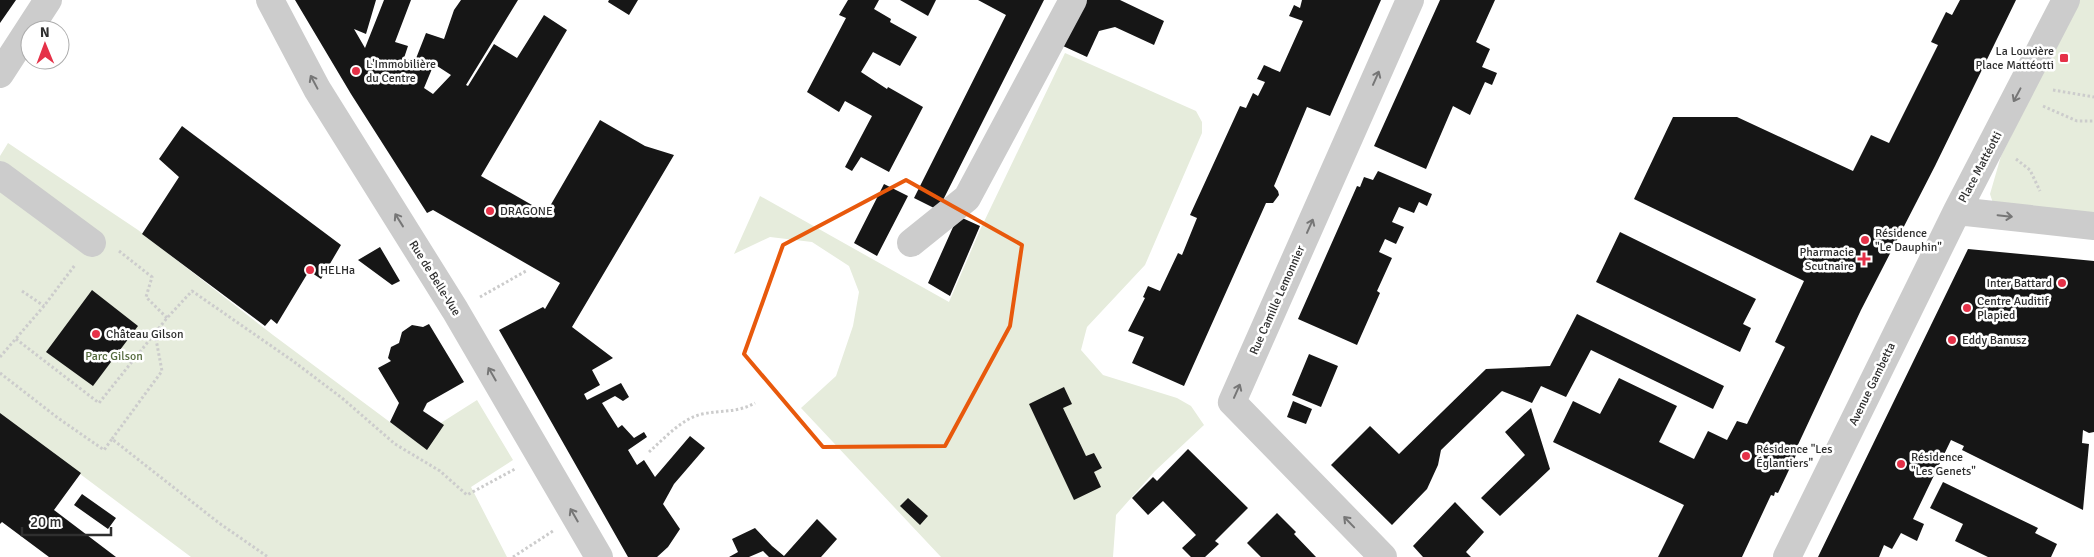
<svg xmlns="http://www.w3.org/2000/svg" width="2094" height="557" viewBox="0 0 2094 557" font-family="Signika,sans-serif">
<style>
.green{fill:#e6ecdc}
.building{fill:#161616;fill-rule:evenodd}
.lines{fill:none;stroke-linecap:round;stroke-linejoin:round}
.path{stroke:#ccc;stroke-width:3;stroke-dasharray:2.5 2.5;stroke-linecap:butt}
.minor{stroke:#ccc;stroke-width:28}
.oneway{stroke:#767676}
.marked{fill:none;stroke:#e8590c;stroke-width:4;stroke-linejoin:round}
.poi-dot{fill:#e53148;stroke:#fff;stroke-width:2}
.labels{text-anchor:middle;stroke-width:5;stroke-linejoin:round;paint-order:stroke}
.poi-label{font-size:12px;fill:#2f2f2f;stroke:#fff;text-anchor:start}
.street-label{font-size:12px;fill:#2f2f2f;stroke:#fff}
.park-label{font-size:12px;fill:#546a3c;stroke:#fff}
</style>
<rect width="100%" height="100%" fill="#fff"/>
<path class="green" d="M2079,0h15v216l-101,-13 -3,-9 11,-38z
M1065,53l131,58 6,11v11l-57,132 -58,62 -6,23 22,25 74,23 14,8 13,19 -49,46 -39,44 -3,42h-172l-140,-149 35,-32 17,-50 6,-34 -10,-26 -37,-24 -42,-5 -36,17 26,-58 189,106 31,-72z
M8,143l130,87 135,105 141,105 63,-40 36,60 -42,27 36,70h-316l-191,-143v-258z"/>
<path class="building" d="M0,0h16l-16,23z
M295,0h81l-10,34 -12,-5 11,19 19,-48h27l-16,42 13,4 -4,12 11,3 11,-28 18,6 10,-29 7,-10h57l-52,85 2,1 26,-42 23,14 27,-43 23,15 -86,146 65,37 54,-93 45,26 29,9 -102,172 41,31 -21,12 8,15 -16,9 3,6 34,-17 8,14 -6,4 -8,-5 -13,7 16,25 4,-3 12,13 10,-6 3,5 -19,13 9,15 7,-5 11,17 35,-41 15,12 -31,36 -11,20 17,25 -12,18 -11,10h-29l-129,-227 44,-23 2,2 15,-26 -127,-73 -6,3 -76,-119zM434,64l17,11 -18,19 -9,-6z
M609,0h29l-9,15 -21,-13z
M848,0h31l-5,9 17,10 -1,3 27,15 -17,29 -27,-14 -12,20 26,17 1,-2 35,20 -34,65 -28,-15 -9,14 -7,-4 27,-51 -27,-15 -6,11 -32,-20 39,-74 -7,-3z
M900,0h36l-8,16z
M978,0h66l-106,210 -24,-12 92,-183z
M1085,0h35l44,21 -10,24 -39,-18 -16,4 -12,26 -24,-11z
M1302,0h79l-51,116 -23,-9 -33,79 4,5 1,4 -6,8h-7l-82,183 -52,-23 12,-26 -16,-6 17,-33 -2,-1 5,-11 12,5 18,-38 4,2 15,-37 -7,-3 50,-109 6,2 7,-15 5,3 7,-14 -8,-3 7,-14 16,7 23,-51 -14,-5 5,-11 6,3z
M1440,0h55l-19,42 14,7 -8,18 15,6 -5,12 -7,-3 -15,33 -17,-9 -27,63 -52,-23z
M1960,0h56l-81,166 -74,144 -65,139 1,4 -19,40 -3,-1 -1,4 -3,-1 -29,62h-84l26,-52 -131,-63 20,-41 27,13 19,-36 58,28 -18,36 35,17 14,-28 19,9 10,-19 10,3 38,-77 -10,-5 29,-61 -170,-82 39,-82h64l116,54 18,-36 18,8 49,-98 -7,-3 15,-30 6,3z
M182,126l159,119 -20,34 -12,-8 -32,53 -6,-5 -6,7 -123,-92 37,-57 -20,-18z
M1378,171l54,23 -5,12 -8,-4 -5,11 -15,-6 -7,15 12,5 -8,17 -11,-5 -6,13 13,6 -15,33 3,2 -23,52 -59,-26 59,-133 3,1 4,-10 9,3z
M884,184l24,12 -31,60 -23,-13z
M958,216l22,10 -30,70 -22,-13z
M1620,232l136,67 -13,25 8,4 -11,24 -144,-70z
M380,247l20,34 -8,4 -34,-25z
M1968,249l126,12v171l-5,1 -6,-3 -1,13 7,1 -6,66 -121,-60 2,-4 -13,-6 -38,79 11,5 -7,17 -16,-8 -9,16 -8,-4 -5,12h-61z
M92,290l46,36 -45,60 -47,-34z
M1577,314l147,72 -11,23 -122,-59 -25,47 -25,-11 -9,17 -30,-12 -61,59 -3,15 -11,24 -35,36 -61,-60 39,-39 29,28 87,-85 64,-3z
M429,324l35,58 -37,21 -4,8 21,14 -17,25 -37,-28 9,-19 -21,-35 13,-7 -3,-3 3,-11 8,-4 3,-11 10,-7 11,2z
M1309,354l29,12 -17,41 -29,-12z
M1064,387l8,17 -9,4 23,48 8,-3 8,15 -8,4 7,15 -27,13 -45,-96z
M1293,401l19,8 -6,15 -19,-7z
M1531,408l19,61 -50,47 -19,-18 44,-43 -20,-23z
M0,413l81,60 -27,37 62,47h-67l-47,-35 -2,2z
M1188,449l60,59 -33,33 4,3 -14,13h-14l-9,-9 14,-13 -33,-34 -15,14 -16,-17 21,-21 4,4z
M1943,482l95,46 -3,5 22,11 -6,13h-63l-33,-16 8,-17 -33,-16z
M82,494l34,24 -8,11 -34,-24z
M908,498l20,18 -8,9 -20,-19z
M1455,502l29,30 -18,20 5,5h-48l-10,-11z
M1277,513l19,19 -2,2 22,23h-55l-14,-14z
M817,519l20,20 -16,18h-52l-6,-6 -14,6h-20l9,-5 -6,-13 23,-11 17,18 12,10z"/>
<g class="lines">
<path class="path" d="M2053,90l41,7
M2043,106l34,15h17
M2016,159l14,11 10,21
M119,251l33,26 -6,20 21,21
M22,291l22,15
M480,297l46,-26
M16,339l83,64 68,-85 25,-27 101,70 49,37 53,46 45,27 27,24 48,-26
M0,357l44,-51 31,-41
M0,373l58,45 46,32 8,-11 107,84 49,34
M112,439l50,-68 -7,-37
M649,452c16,-14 32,-33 53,-38 20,-4 35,-1 53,-11
M513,557l40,-26"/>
<path class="minor" d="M270,0l47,89 138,221 144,247
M0,74l48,-74
M0,175l92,68
M1957,211l137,15
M911,243l56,-45 106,-198
M1383,557l-151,-155 178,-402
M1787,557l170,-346 109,-211"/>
</g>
<defs><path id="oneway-shaft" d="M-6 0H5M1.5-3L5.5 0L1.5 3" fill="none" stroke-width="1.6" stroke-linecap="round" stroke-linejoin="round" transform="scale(1.25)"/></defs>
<g class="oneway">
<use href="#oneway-shaft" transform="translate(1376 78) rotate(-66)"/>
<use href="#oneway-shaft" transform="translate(314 82) rotate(-118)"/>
<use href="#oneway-shaft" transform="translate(2017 95) rotate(118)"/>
<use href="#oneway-shaft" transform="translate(2005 216) rotate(6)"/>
<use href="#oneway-shaft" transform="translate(399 220) rotate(-122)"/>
<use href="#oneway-shaft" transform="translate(1310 226) rotate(-66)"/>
<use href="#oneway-shaft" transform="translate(492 374) rotate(-120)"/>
<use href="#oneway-shaft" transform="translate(1237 391) rotate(-66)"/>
<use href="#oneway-shaft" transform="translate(574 515) rotate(-120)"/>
<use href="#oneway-shaft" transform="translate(1349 522) rotate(-134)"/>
</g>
<path class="marked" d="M906,180l116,65 -12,81 -65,120 -122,1 -79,-93 39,-109z"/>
<g class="poi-dot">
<rect x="2059" y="53" width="10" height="10" rx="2.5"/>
<circle cx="356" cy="71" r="5"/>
<circle cx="490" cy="211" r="5"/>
<circle cx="1865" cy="240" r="5"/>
<path d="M1861.5 251.5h5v5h5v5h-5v5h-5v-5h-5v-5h5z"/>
<circle cx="310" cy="270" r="5"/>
<circle cx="2062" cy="283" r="5"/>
<circle cx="1967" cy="308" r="5"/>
<circle cx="96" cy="334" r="5"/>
<circle cx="1952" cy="340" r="5"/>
<circle cx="1746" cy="456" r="5"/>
<circle cx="1901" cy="464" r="5"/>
</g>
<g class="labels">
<g class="poi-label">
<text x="2054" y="55" text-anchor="end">La Louvière<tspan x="2054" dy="14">Place Mattéotti</tspan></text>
<text x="366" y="68">L'Immobilière<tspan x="366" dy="14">du Centre</tspan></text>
<text x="500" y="215">DRAGONE</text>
<text x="1875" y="237">Résidence<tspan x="1875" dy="14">"Le Dauphin"</tspan></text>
<text x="1854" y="256" text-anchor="end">Pharmacie<tspan x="1854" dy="14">Scutnaire</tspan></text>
<text x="320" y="274">HELHa</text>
<text x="2052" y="287" text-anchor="end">Inter Battard</text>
<text x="1977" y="305">Centre Auditif<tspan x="1977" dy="14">Plapied</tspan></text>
<text x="106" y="338">Château Gilson</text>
<text x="1962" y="344">Eddy Banusz</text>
<text x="1756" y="453">Résidence "Les<tspan x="1756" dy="14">Églantiers"</tspan></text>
<text x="1911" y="461">Résidence<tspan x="1911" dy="14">"Les Genets"</tspan></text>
</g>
<g class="street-label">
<text transform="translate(1980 167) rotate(-62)" y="4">Place Mattéotti</text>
<text transform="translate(435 278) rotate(58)" y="4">Rue de Belle-Vue</text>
<text transform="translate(1277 300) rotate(-66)" y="4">Rue Camille Lemonnier</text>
<text transform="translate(1872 384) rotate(-64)" y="4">Avenue Gambetta</text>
</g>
<g class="park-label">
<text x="114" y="360">Parc Gilson</text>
</g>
</g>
<g transform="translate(45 45) rotate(359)"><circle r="24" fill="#ffffff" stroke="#acacac"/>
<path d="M0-4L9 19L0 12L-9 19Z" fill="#e53148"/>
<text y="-8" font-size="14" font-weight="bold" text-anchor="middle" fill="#2f2f2f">N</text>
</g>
<path d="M22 527v8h89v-8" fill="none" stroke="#2f2f2f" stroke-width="2.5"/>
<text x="30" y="527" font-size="15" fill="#2f2f2f" stroke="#ffffff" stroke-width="4" paint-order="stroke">20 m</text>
</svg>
